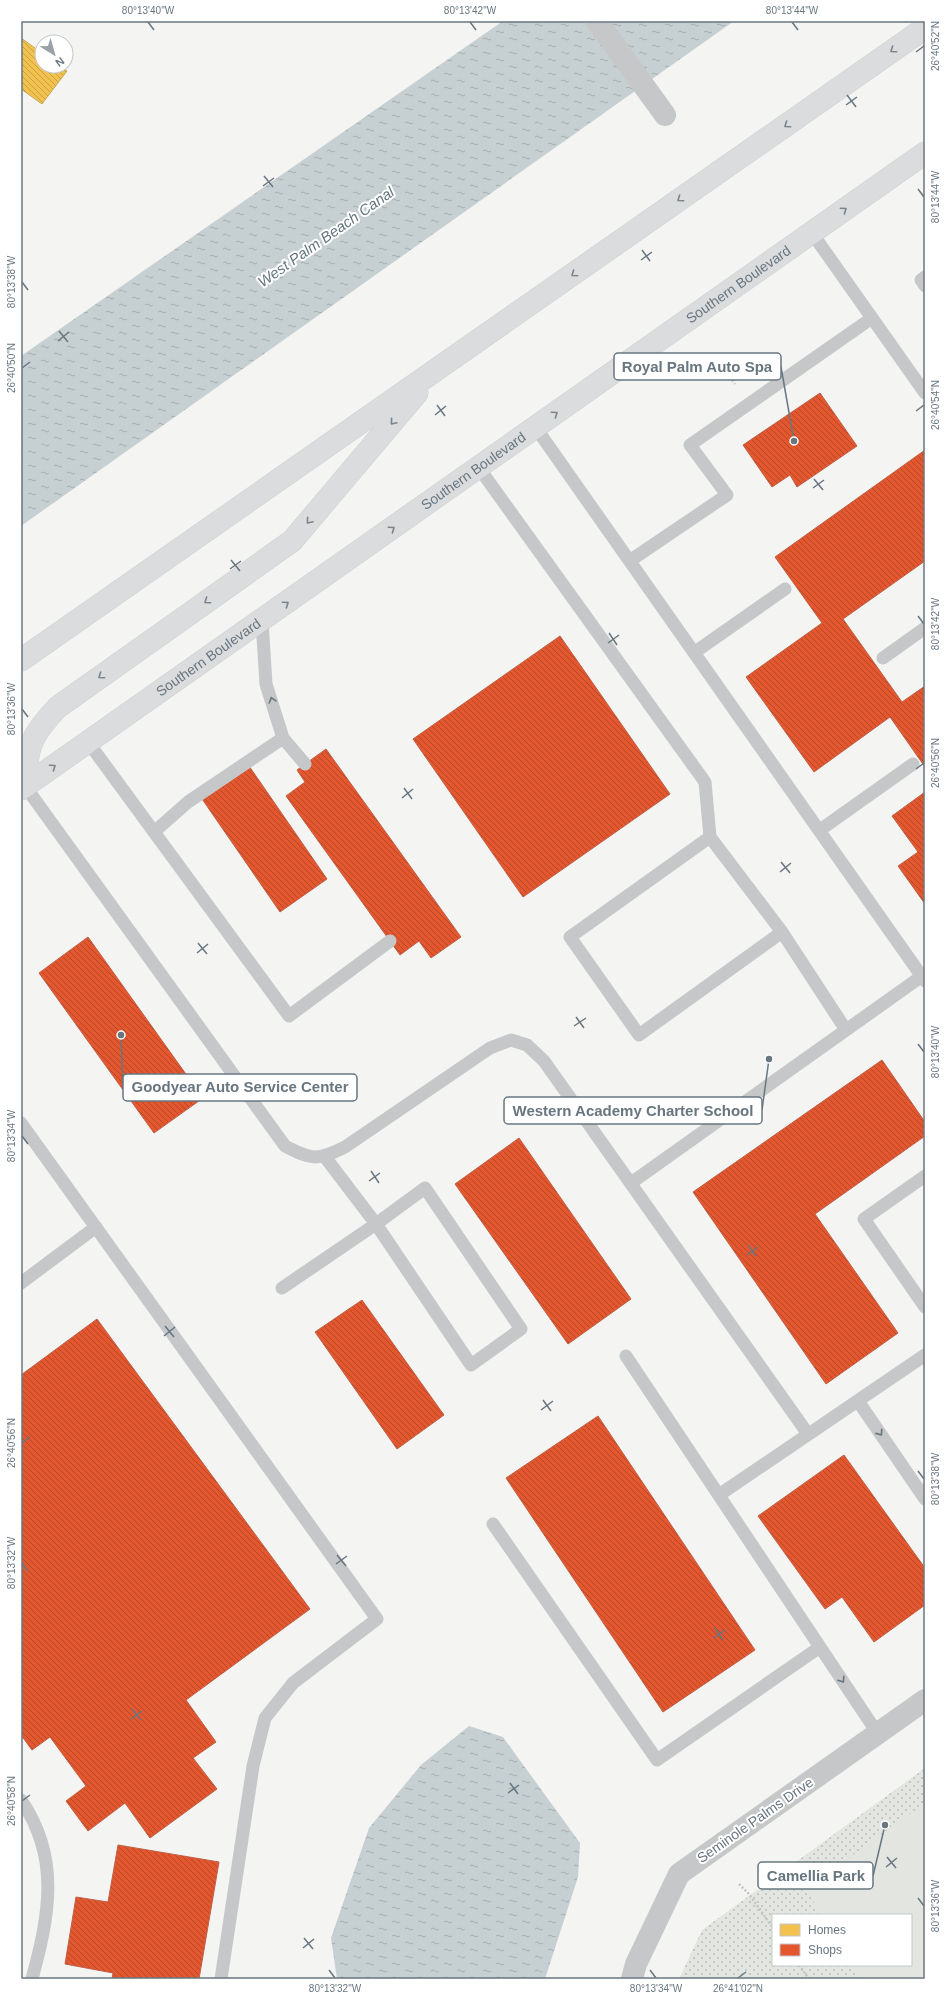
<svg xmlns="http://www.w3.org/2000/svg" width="946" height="2000" viewBox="0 0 946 2000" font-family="Arial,sans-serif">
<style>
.green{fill:url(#green-dots);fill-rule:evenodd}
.pitch{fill:#e3e5e1}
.water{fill:url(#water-ripples)}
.homes{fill:url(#homes-back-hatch);stroke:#c9aa5d}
.shops{fill:url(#shops-back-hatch);stroke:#bf6047}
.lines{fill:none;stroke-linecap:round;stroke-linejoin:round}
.highway-casing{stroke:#d0d1d1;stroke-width:23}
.path{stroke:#c4c4c5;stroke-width:2.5;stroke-dasharray:2 2;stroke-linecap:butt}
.lane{stroke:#c5c7c8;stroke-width:13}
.street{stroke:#c5c7c8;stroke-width:22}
.highway{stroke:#dbdcdd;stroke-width:22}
.oneway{stroke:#79858e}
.oneway2{stroke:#687680}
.ticks{fill:none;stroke:#687680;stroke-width:1.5}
.labels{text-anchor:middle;stroke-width:4;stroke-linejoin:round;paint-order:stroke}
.street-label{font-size:14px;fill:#687680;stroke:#fff}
.water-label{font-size:15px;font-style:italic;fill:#63777c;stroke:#fff}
.leader{fill:none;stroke:#687680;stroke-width:1.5}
.callout-dot{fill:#687680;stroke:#fff;stroke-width:1.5}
.callout{fill:#fff;stroke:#687680;stroke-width:1.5}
.callout-label{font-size:15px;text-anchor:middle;font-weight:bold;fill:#687680}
.neatline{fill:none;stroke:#687680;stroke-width:1.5}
.ticks-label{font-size:10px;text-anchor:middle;fill:#687680}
</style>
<defs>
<pattern id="green-dots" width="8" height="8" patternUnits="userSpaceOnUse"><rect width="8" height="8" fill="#e3e5e1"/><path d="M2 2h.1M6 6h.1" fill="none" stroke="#bcbebc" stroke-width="1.8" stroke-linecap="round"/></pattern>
<pattern id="water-ripples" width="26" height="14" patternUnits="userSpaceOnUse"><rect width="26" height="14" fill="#c6cfd1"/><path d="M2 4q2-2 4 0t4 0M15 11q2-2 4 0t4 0" fill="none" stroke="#a5adaf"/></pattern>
<pattern id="homes-back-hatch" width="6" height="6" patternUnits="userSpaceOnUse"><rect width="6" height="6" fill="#f2c14e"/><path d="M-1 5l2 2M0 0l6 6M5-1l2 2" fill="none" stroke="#c8a146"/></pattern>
<pattern id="shops-back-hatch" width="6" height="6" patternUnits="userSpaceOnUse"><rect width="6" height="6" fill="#e4572e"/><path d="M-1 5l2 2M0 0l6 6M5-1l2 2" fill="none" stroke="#b34a2c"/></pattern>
</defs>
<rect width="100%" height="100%" fill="#f4f4f3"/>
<path class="green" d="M925,1768v211h-246l23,-49zM773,1915h138v50h-138z"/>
<path class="pitch" d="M925,1803v176h-66l-8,-14h60v-50h-89l-16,-26z"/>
<path class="water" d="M503,21h231l-713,505v-170z
M469,1726l34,11 77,106 -2,34 -33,102h-208l-6,-41 38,-110 52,-63z"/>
<path class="homes" d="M21,38l21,15v13h18l7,5 -25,33 -21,-15z"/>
<path class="shops" d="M820,393l37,53 -60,41 -7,-12 -18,12 -29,-42z
M925,450v111l-82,58 59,83 23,-16v81l-35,-50 -76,55 -68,-95 76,-54 -47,-66z
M560,636l110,158 -147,103 -110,-158z
M326,749l135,188 -30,21 -12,-17 -19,14 -114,-159 19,-14 -8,-12z
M247,763l80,116 -47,33 -80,-116z
M925,792v112l-27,-38 20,-14 -26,-36z
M88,937l115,161 -49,35 -115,-160z
M882,1060l43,62v14l-110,78 83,119 -72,51 -133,-192z
M519,1138l112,161 -63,45 -113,-160z
M362,1300l82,115 -47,34 -82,-117z
M97,1319l213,290 -124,91 30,42 -23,16 24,31 -67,49 -25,-35 -37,28 -22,-30 20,-15 -36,-49 -18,13 -11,-15v-360z
M598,1416l157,234 -92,62 -157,-234z
M844,1455l81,113v37l-51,37 -32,-45 -17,12 -67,-93z
M118,1845l101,17 -20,117h-87l1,-6 -48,-9 11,-67 32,5z"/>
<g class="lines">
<defs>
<g id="highway">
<path d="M21,660l904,-632"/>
<path d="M25,786c2,-39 5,-50 33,-79l234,-166 125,-148"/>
<path id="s1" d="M21,789l904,-636"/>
</g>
</defs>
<use href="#highway" class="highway-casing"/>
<path class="path" d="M720,364l15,20
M739,1884l10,10 24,34
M799,1965l10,14"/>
<path class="lane" d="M812,233l113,160
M925,277l-4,3 4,6
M536,428l389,553
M479,468l226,314 5,55
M631,560l96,-65 -37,-50 182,-127
M262,621l4,63 17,54 22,26
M695,652l90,-63
M883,658l42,-30
M88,742l201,274 101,-75
M25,786l260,360c27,14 32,15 60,1l145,-99 21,-8 16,5 17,16 264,373
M820,830l93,-66
M154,832l34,-30 95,-64
M782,932l-143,103 -69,-98 140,-100 72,95 64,98
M21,1123l356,496 -84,64 -28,35 -12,48 -32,213
M925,1176l-61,43 61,88
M631,1183l291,-207
M425,1188l96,141 -50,36 -95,-141z
M21,1283l75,-56
M282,1288l94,-64 -51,-67
M626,1356l252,378
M858,1401l67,98
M719,1495l206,-140
M493,1524l164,236 163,-113
M21,1800c40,58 28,116 11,179"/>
<path class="street" d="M597,21l68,94
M632,1979l4,-15 43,-90 246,-174"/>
<use href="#highway" class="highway"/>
</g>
<defs><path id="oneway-chevron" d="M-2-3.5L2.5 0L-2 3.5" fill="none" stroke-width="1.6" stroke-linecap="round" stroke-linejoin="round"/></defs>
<g class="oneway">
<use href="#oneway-chevron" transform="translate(893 50) rotate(145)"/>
<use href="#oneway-chevron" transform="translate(787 125) rotate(145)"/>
<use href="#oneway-chevron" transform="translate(680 199) rotate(145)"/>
<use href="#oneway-chevron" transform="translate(844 210) rotate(-35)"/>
<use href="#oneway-chevron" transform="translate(574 274) rotate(145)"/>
<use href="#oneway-chevron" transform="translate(555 414) rotate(-35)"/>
<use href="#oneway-chevron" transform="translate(393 422) rotate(130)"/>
<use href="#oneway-chevron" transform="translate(309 521) rotate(130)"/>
<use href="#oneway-chevron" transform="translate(392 529) rotate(-35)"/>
<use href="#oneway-chevron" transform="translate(207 601) rotate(145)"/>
<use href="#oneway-chevron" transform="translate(286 604) rotate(-35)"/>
<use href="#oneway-chevron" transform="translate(101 676) rotate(145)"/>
<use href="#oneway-chevron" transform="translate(53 767) rotate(-35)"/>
</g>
<g class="oneway2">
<use href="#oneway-chevron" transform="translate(272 700) rotate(-107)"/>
<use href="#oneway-chevron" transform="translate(880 1433) rotate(55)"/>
<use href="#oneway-chevron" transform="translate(842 1680) rotate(56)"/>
</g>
<path class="ticks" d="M148,22l6,8M470,22l6,8M792,22l6,8M916,52l8,-6M847,95l9,12M846,105l11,-8M264,176l9,11M263,186l11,-8M918,189l6,8M642,250l8,11M641,260l11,-8M22,282l6,8M59,331l9,11M58,341l11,-9M22,368l8,-6M437,405l8,11M916,411l8,-6M435,415l11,-9M814,479l9,11M813,488l11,-8M231,560l9,11M230,569l11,-8M918,616l6,8M609,633l8,12M608,643l11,-8M22,709l6,8M916,769l8,-6M404,788l8,11M402,798l11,-9M781,862l9,11M780,872l11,-9M198,943l9,11M197,953l11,-9M576,1017l8,11M574,1026l12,-8M918,1044l6,8M22,1136l6,8M371,1171l8,12M369,1181l11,-8M748,1245l8,11M747,1255l11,-8M165,1326l9,11M164,1336l11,-9M543,1400l8,11M541,1410l12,-9M22,1443l8,-6M918,1471l6,8M337,1555l9,11M22,1563l6,8M336,1564l11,-8M715,1628l8,12M714,1638l11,-8M132,1709l9,11M131,1719l11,-8M510,1783l8,11M508,1793l11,-8M22,1801l8,-6M887,1857l9,11M886,1867l11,-9M918,1898l6,8M304,1938l9,11M303,1948l11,-9M329,1970l6,8M650,1970l6,8M738,1978l8,-6"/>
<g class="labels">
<g class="street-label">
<text dy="5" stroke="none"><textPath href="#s1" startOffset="877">Southern Boulevard</textPath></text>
<text dy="5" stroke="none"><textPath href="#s1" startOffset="553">Southern Boulevard</textPath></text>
<text dy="5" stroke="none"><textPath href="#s1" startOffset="229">Southern Boulevard</textPath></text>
<text transform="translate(755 1820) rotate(-35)" y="5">Seminole Palms Drive</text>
</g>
<g class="water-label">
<text transform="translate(326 237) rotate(-35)" y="5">West Palm Beach Canal</text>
</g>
</g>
<path class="leader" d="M794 441L781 367M121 1035L123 1087M769 1059L762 1110M885 1825L873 1876"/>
<g class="callout-dot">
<circle cx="794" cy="441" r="4"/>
<circle cx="121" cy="1035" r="4"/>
<circle cx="769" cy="1059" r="4"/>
<circle cx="885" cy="1825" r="4"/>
</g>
<g class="callout">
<rect x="614" y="353" width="167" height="27" rx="4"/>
<rect x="123" y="1074" width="234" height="27" rx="4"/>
<rect x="504" y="1097" width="258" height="27" rx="4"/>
<rect x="758" y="1862" width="115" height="27" rx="4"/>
</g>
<g class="callout-label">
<text x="697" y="372">Royal Palm Auto Spa</text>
<text x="240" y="1092">Goodyear Auto Service Center</text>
<text x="633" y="1116">Western Academy Charter School</text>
<text x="816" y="1881">Camellia Park</text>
</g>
<rect width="946" height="2000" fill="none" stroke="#ffffff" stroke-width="44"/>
<rect x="772" y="1914" width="140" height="52" fill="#ffffff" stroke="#c3c8cc"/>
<rect x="780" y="1924" width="20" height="12" fill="#f2c14e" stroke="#c3c8cc"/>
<text x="808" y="1934" font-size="12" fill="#687680">Homes</text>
<rect x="780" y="1944" width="20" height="12" fill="#e4572e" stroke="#c3c8cc"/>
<text x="808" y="1954" font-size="12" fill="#687680">Shops</text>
<g transform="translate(54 54) rotate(143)"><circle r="19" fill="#ffffff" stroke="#c3c8cc"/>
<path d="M0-3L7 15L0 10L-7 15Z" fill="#99a2a8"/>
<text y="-6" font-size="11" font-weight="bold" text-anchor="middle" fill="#687680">N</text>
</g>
<rect x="22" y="22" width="902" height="1956" class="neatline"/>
<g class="ticks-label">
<text x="148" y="14">80°13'40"W</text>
<text x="470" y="14">80°13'42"W</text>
<text x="792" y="14">80°13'44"W</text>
<text transform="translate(935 46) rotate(-90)" y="4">26°40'52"N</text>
<text transform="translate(935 197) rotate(-90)" y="4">80°13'44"W</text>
<text transform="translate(11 282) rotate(-90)" y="4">80°13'38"W</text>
<text transform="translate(11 368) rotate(-90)" y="4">26°40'50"N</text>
<text transform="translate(935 405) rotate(-90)" y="4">26°40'54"N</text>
<text transform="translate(935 624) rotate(-90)" y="4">80°13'42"W</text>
<text transform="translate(11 709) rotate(-90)" y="4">80°13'36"W</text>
<text transform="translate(935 763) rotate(-90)" y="4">26°40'56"N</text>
<text transform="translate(935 1052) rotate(-90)" y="4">80°13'40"W</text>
<text transform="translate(11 1136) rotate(-90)" y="4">80°13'34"W</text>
<text transform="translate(11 1443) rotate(-90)" y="4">26°40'56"N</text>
<text transform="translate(935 1479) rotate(-90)" y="4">80°13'38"W</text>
<text transform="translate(11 1563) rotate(-90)" y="4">80°13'32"W</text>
<text transform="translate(11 1801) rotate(-90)" y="4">26°40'58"N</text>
<text transform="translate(935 1906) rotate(-90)" y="4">80°13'36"W</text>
<text x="335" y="1992">80°13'32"W</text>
<text x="656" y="1992">80°13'34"W</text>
<text x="738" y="1992">26°41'02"N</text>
</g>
</svg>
